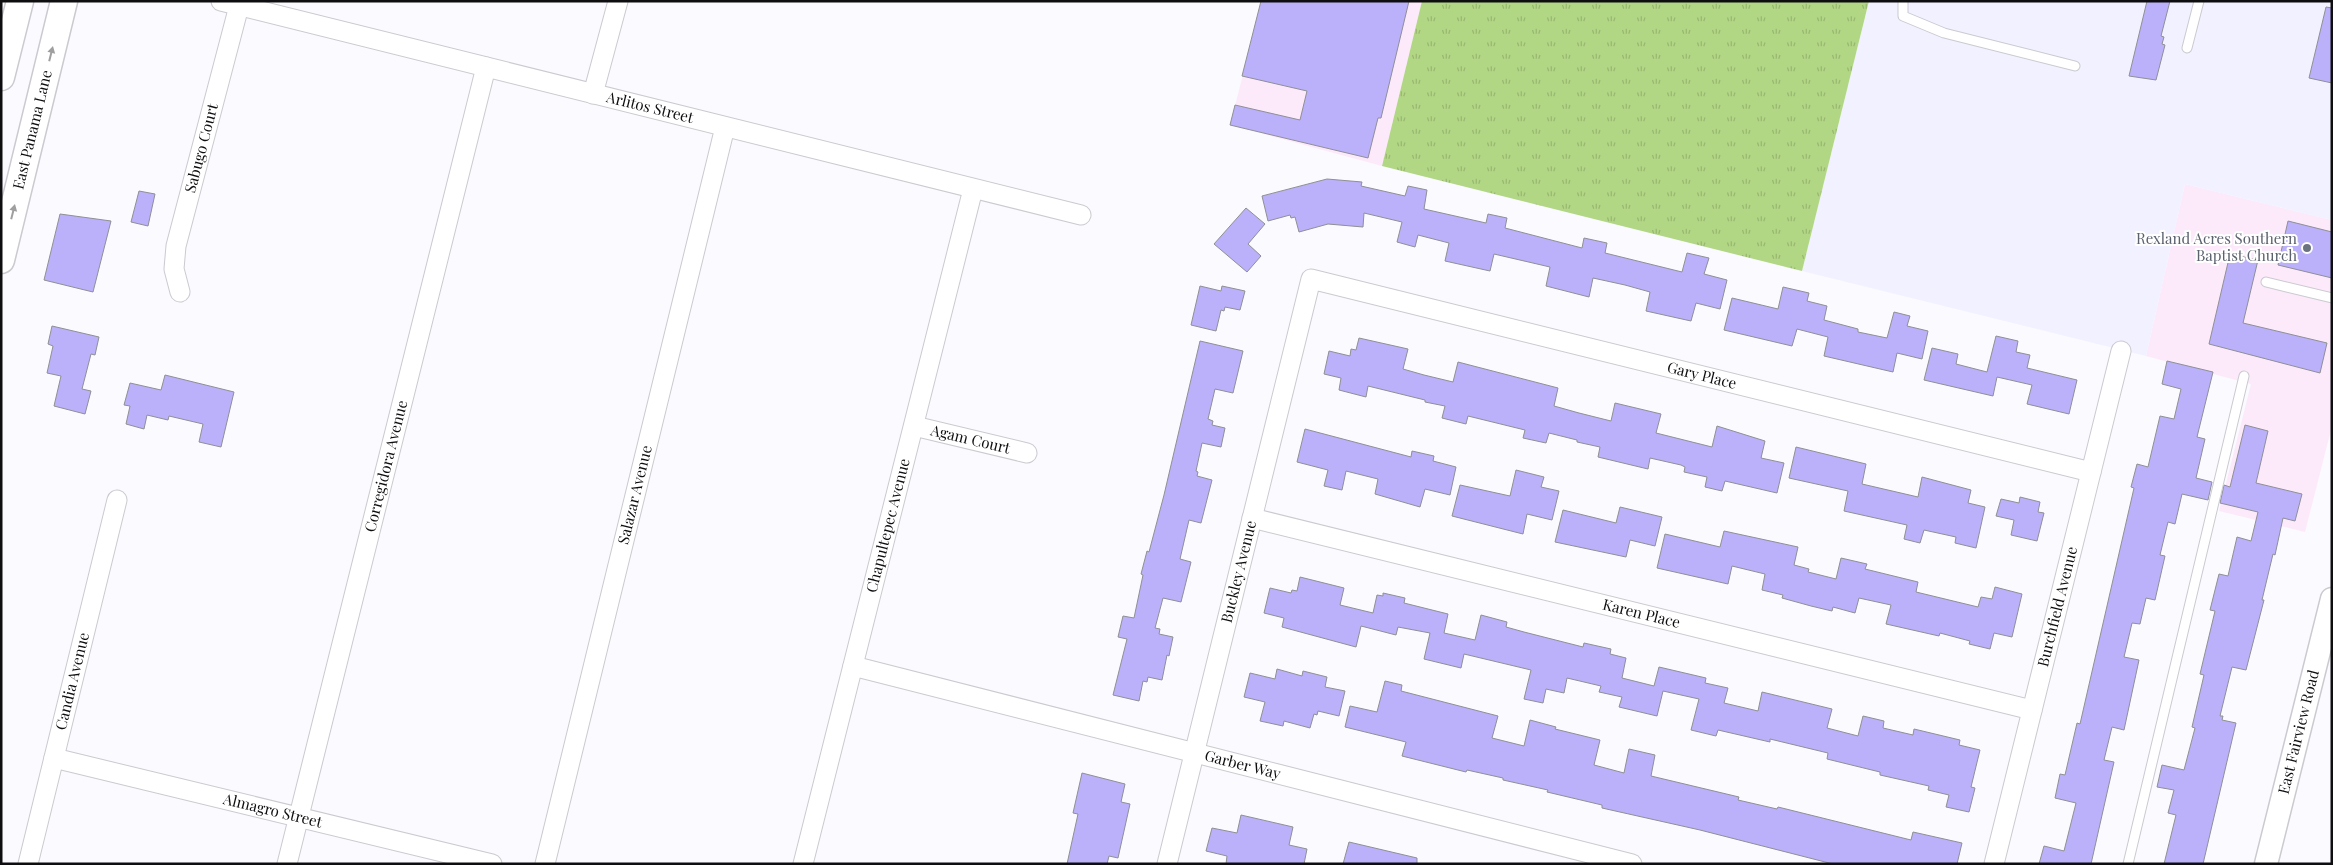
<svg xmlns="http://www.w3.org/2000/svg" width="2333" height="865" viewBox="0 0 2333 865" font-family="'Playfair Display',serif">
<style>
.commercial{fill:#fceafb}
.built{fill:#f2f1ff}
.grass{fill:url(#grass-tufts)}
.building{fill:#bab1fa;stroke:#8f8f95}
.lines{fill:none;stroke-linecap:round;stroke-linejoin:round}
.service-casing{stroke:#cacad0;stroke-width:11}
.minor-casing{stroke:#cacad0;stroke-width:21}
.tertiary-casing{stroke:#cacad0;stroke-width:25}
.secondary-casing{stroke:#cacad0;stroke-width:29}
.service{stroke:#fff;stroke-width:9}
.minor{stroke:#fff;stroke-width:19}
.tertiary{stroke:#fff;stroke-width:22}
.secondary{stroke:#fff;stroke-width:26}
.oneway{fill:#9f9f9f}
.worship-dot{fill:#6b7280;stroke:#fff;stroke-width:2}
.labels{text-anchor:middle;stroke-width:4;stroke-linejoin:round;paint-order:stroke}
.street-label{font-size:15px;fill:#0e0e10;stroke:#fff}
.worship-label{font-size:15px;fill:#5b616d;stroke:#fff;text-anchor:end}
</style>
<defs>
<pattern id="grass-tufts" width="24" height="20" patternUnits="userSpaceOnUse" patternTransform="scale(1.25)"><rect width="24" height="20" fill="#b2d784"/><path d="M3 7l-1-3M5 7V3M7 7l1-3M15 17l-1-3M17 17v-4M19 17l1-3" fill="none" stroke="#98b771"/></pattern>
</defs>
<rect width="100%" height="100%" fill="#fafaff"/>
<path class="commercial" d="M1262,1h160l-40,165 -152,-41z
M2185,184l147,36v206l-27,106 -86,-21 32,-127 -105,-28z"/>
<path class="built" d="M1869,1h463v219l-147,-36 -39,172 -344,-85z"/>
<path class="grass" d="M1422,1h447l-67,270 -420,-105z"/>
<path class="building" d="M1261,1h148l-28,117h-3l-10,40 -138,-33 5,-20 65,15 7,-29 -65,-15z
M2147,1h23l-9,35 3,1 -2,7 3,1 -9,35 -27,-4z
M2326,7l6,1v75l-23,-5z
M1327,179l35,3 -1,4 44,10 3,-10 19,4 -3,19 62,14 2,-9 19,4 -2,10 77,20 2,-10 23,5 -2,10 77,19 5,-19 22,5 -5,16 23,6 -7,29 -24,-6 -5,18 -45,-10 4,-19 -25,-7 -32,-7 -4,19 -43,-11 4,-19 -56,-13 -4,17 -45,-10 4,-18 -31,-8 -3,12 -18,-5 5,-20 -38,-9 -1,14 -35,-3 -29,8 -4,-15 -4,1 -1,-3 -22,6 -6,-25z
M139,191l16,3 -7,32 -17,-4z
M1246,208l19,16 -17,20 13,12 -14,16 -33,-28z
M60,214l51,7 -18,71 -49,-12z
M2288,221l44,11v46l-54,-13z
M2230,254l28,6 -15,63 84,20 -7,30 -111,-29z
M1200,286l21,5 1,-5 23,5 -5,19 -15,-3 -1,4 -3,-1 -5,21 -25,-6z
M1783,287l26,6 -2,8 20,5 -3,14 34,9v3l29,6 7,-26 16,4 -3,10 21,5 -6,28 -25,-6 -4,19 -69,-16 4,-19 -31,-8 -5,17 -68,-16 8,-32 46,11z
M52,326l47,11 -4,18 -4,-1 -9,35 9,2 -6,23 -31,-8 7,-30 -14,-3 6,-27 -5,-2z
M1996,336l22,5 -2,11 14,3 -3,13 50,12 -8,34 -42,-10 5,-19 -35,-8 -4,19 -69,-16 8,-32 26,6 -2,10 31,8z
M1359,338l49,11 -5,20 21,6 29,7 5,-20 100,26 -4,18 25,7 32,8 4,-18 46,11 -5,19 56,14 5,-21 48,15 -4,17 23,5 -7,30 -52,-12 -3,10 -17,-4 2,-10 -23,-5 1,-5 -4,-2 -31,-7 -2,11 -50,-12 2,-10 -23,-5v-2l-28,-7 -3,10 -23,-5 2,-8 -57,-14 -2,8 -24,-6 3,-12 -20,-4v-2l-57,-14 -2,11 -27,-7 2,-12 -17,-4 5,-23 21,5 1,-7 5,1z
M1200,341l43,10 -10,42 -18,-4 -7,30 5,2 -1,4 13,3 -4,19 -19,-4 -6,28 2,1 -1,4 15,4 -11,43 -12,-3 -9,39 11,3 -10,40 -18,-4 -8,30 5,1 -1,5 14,3 -4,19 -2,-1 -5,25 -14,-3 -1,5 -4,-1 -4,20 -26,-6 14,-56 -9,-2 5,-21 11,2 9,-43 -2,-1 6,-23 2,1 15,-57z
M2167,361l46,11 -16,65 8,2 -9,39 16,4 -4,18 -26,-6 -7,30 -7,-2 -8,33 5,1 -10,44 -9,-2 -6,26 -8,-1 -8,34 15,3 -15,70 -12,-3 -8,33 10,2 -23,102h-52l5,-18 20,5 12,-48 -21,-5 5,-24 5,1 12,-52 3,1 54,-236 -3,-1 6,-23 11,3 12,-51 14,3 7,-30 -19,-5z
M165,375l69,17 -13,55 -22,-5 4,-18 -34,-8 -1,4 -21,-5 -3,14 -18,-5 4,-18 -6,-1 6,-22 31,7z
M2245,425l23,6 -12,52 46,11 -7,27 -12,-3 -8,37 -2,-1 -11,46h2l-18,70 -14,-3 -12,49h3l-1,4 14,3 -33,141h-39l12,-49 -8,-2 6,-23 -17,-3 5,-22 22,5 11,-42 -3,-1 12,-52 -4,-1 15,-63 -5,-1 9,-36 9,2 9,-39 14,4 7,-29 -38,-9 4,-18 6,2z
M1305,429l106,28 1,-6 22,5 -1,5 23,6 -6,28 -25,-6 -5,18 -45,-13 3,-15 -32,-8 -4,19 -18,-4 4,-16 -31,-8z
M1796,447l70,17 -4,20 56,13 4,-20 49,13 -3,13 17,4 -9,41 -21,-5 1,-6 -32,-7 -4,13 -16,-4 3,-14 -63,-14 4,-20 -59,-13z
M1516,470l28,7 -3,10 18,4 -7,29 -25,-6 -4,20 -71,-18 8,-31 50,11z
M2020,497l20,5 -2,10 6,1 -7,28 -26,-6 3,-15 -18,-4 5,-17 18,4z
M1620,507l42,10 -7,29 -25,-6 -4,17 -71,-15 8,-32 53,13z
M1724,531l74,16 -4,18 15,4 -1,3 28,7 5,-21 26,6 -2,5 53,13 -2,10 62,15 3,-10 11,2 3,-12 27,7 -10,43 -18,-4 -4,16 -21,-5 1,-3 -30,-8 -1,3 -53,-12 5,-19 -32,-7 -4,15 -22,-6 -1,4 -21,-5 -29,-8 1,-3 -21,-5 3,-16 -33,-8 -4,18 -71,-16 8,-34 55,13z
M1300,577l44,11 -4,17 33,8 4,-18 6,1v-3l22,5 -1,5 44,11 -4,19 31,7 6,-25 26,7 -1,5 18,5 59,15 1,-4 27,6 -1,5 16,4 -4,20 32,8 5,-19 47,11 -1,5 23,5 -4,15 34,8 4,-19 70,17 -5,19 31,8 5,-20 21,5 -1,7 30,7 1,-6 46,11 -1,5 21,5 -9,37 4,1 -6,24 -23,-5 3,-12 -21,-5 1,-4 -49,-11v-3l-53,-13 1,-6 -58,-14v3l-52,-12 -2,6 -25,-6 8,-31 -36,-8 -6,25 -38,-9 3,-10 -23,-5 2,-6 -34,-8 -3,15 -18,-4 -3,14 -19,-4 7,-29 -67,-16 -3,14 -37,-9 6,-26 -32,-6 -2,8 -35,-9 -5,21 -74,-20 2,-9 -20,-5 6,-25 21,5 1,-3 5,1z
M1277,669l25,7 1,-5 24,6 -2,10 20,4 -6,25 -21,-5 -1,4 -3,-1 -4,14 -26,-7 -1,5 -23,-5 5,-19 -21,-5 6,-24 25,6z
M1385,681l17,4 -1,6 97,25 -6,22 32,8 6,-26 26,7 -1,2 45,11 -6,25 30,8 5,-24 26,6 -4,21 88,21 -1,3 39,9 1,-2 133,33 2,-8 49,11 -5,21h-124l-133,-34 -98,-22v-3l-55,-13 1,-2 -45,-10v-2l-36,-8 -1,2 -64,-16 4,-14 -61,-15 5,-21 27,6z
M1082,773l43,11 -4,18 9,2 -12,54 -9,-2 -2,8h-40l11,-50 -5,-1z
M1241,815l52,12 -4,18 18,4 -3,15h-78l1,-8 -21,-5 6,-23 25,5z
M1349,842l68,16v6h-74z"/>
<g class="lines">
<defs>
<path id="service" d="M1903,1v15l41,17 131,33
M2187,48l12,-47
M2266,282l66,16
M2128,864l116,-488"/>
<g id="minor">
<path id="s1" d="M221,1l860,214"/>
<path d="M593,94l25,-93"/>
<path id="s2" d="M180,292l-6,-23 2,-23 63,-240"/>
<path id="s3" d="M914,426l113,27"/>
<path id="s4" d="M1252,518l780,192"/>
<path id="s5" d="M853,666l779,198"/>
<path id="s6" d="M54,758l438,106"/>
<path id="s7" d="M28,864l89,-364"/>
<path id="s8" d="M287,864l199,-797"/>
<path id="s9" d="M545,864l180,-737"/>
<path id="s10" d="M803,864l170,-675"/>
<path id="s11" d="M1167,864l144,-585 780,193"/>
<path id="s12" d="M1994,864l127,-513"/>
</g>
<g id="tertiary">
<path id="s13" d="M2266,864l66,-265"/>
</g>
<g id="secondary">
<path d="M1,77l19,-76"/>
<path id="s14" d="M1,260l63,-259"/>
</g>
</defs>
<use href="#service" class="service-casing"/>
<use href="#minor" class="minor-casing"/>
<use href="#tertiary" class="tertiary-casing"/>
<use href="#secondary" class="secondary-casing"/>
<use href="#service" class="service"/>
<use href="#minor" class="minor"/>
<use href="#tertiary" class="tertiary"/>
<use href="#secondary" class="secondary"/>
</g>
<defs><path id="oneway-solid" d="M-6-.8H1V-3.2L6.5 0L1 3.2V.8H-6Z" transform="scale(1.25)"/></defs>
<g class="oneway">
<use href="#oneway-solid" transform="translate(51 54) rotate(-76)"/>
<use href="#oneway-solid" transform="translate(13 212) rotate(-76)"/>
</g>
<circle class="worship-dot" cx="2307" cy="248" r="5"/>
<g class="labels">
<g class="street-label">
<text dy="5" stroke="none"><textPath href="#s1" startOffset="442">Arlitos Street</textPath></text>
<text dy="5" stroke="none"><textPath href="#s14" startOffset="134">East Panama Lane</textPath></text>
<text dy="5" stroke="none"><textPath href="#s2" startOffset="148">Sabugo Court</textPath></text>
<text dy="5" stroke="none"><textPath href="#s11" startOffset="1005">Gary Place</textPath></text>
<text dy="5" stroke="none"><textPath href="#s3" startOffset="58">Agam Court</textPath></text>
<text dy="5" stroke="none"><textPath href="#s8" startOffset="410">Corregidora Avenue</textPath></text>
<text dy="5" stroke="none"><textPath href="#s9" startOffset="380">Salazar Avenue</textPath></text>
<text dy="5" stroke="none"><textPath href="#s10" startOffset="349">Chapultepec Avenue</textPath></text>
<text dy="5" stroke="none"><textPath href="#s11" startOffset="301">Buckley Avenue</textPath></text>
<text dy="5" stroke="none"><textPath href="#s12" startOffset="265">Burchfield Avenue</textPath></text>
<text dy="5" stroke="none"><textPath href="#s4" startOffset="401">Karen Place</textPath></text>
<text dy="5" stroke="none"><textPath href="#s7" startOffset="188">Candia Avenue</textPath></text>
<text dy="5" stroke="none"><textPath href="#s13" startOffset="136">East Fairview Road</textPath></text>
<text dy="5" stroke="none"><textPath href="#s5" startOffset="402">Garber Way</textPath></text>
<text dy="5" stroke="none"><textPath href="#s6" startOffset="225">Almagro Street</textPath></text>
</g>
<g class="worship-label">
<text x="2297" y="244">Rexland Acres Southern<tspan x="2297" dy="17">Baptist Church</tspan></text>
</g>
</g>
<rect width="2333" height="865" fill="none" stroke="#0e0e10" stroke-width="5"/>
</svg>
